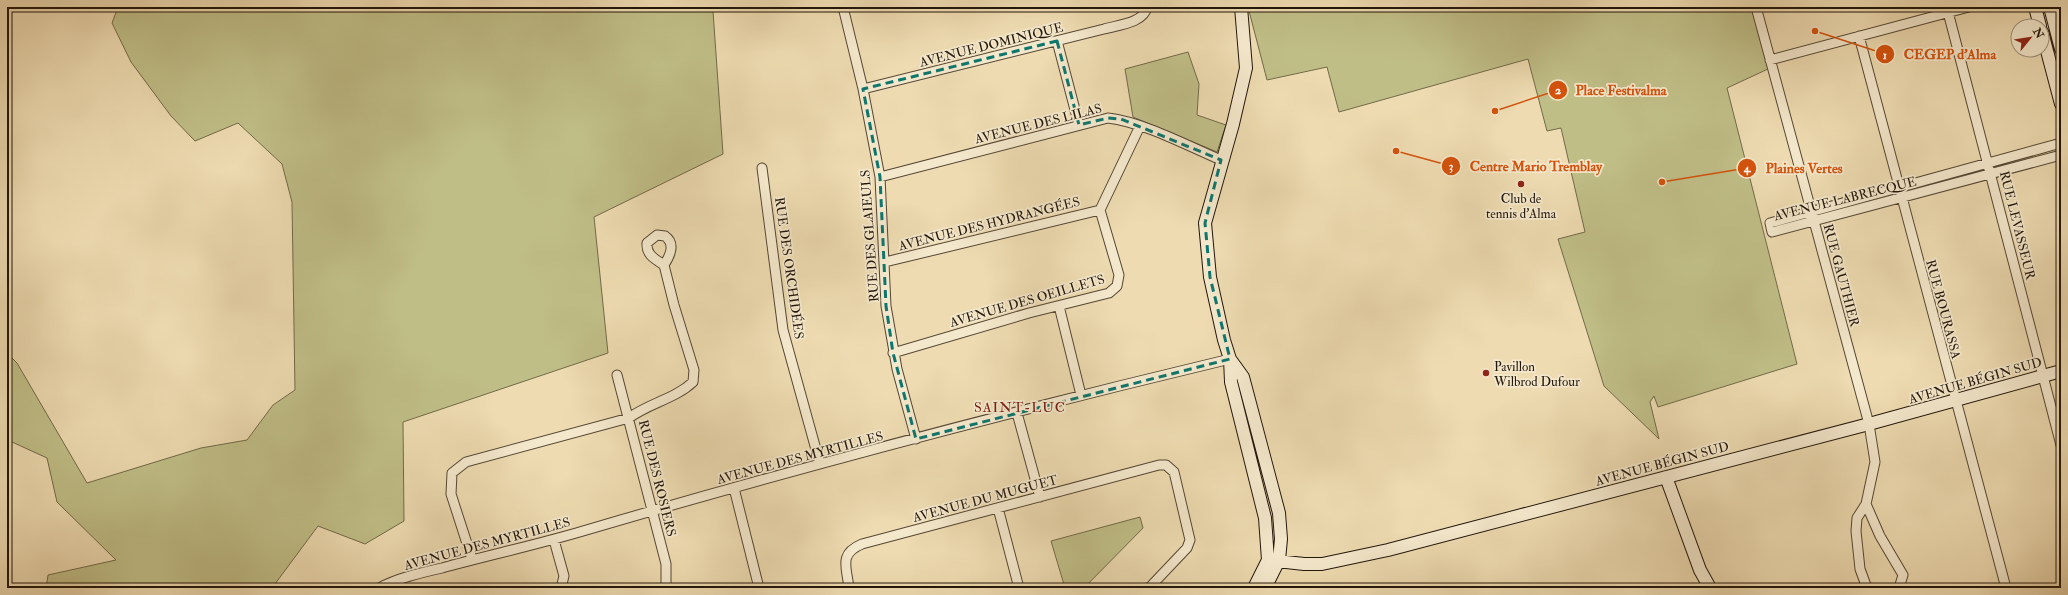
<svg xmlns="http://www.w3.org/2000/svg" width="2068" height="595" viewBox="0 0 2068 595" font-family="'IM FELL Double Pica',serif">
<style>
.green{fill:#c0be87;stroke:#716a49}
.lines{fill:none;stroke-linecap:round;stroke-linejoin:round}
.street-casing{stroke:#554734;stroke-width:11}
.secondary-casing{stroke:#22160b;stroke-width:14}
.street{stroke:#f4e8cc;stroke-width:9}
.secondary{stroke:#f4e8cc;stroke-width:12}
.marked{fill:none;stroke:#0f766e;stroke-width:3;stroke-dasharray:8 5;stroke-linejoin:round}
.poi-dot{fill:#8f2418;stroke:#f4e8cc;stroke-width:1.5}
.labels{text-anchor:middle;stroke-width:3.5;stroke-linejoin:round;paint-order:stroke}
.street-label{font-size:13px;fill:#22160b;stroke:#f4e8cc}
.poi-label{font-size:13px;fill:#22160b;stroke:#f4e8cc}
.neighbourhood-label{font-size:14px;letter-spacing:1px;fill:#7a1f14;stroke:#f4e8cc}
.leader{fill:none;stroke:#d4520c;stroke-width:1.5}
.callout-dot{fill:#d4520c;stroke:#f4e8cc;stroke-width:1.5}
.mark-label{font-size:12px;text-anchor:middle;font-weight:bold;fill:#fff}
.callout-label{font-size:14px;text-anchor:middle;font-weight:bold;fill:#d4520c;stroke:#f4e8cc;stroke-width:3.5;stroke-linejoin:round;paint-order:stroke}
</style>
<rect width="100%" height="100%" fill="#eedbb1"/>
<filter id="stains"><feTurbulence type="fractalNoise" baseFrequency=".005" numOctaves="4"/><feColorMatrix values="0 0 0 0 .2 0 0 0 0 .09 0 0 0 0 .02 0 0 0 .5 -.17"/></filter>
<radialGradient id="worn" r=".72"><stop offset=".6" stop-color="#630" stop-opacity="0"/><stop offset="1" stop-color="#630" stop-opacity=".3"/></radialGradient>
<path class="green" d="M118,7h609l-14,4 10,143 -129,63 14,136 -205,69 1,99 -39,23 -47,-18 -46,62h-226l2,-13 68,-15 -59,-58 -10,-44 -35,-16 -5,3v-92l10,10 70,120 114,-35 46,-8 26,-35 22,-15 -3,-188 -10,-38 -44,-41 -43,18 -24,-25 -40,-54 -19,-39z
M1248,7h504l16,62 -41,19 70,276 -139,43 -4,-11 -4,6 9,37 -55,-53 -46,-147 27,-7 -24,-104 -14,3 -19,-72 -189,53 -12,-45 -60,13z
M1188,52l11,32 -2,31 29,10 -9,27 -84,-35 -8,-48z
M1140,517l3,11 -59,60h-19l-14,-47z"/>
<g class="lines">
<defs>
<path id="street" d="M843,7l20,82 17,88 6,129 11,63 19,70
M1756,7l113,417 6,38 -9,42 -9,14 -1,13 4,38 7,19
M1948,12l113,433
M1859,36l147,552
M1057,41l22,84
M1770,60l199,-53
M863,89l241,-60c14,-4 40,-6 43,-22
M2061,143l-291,80 2,9 289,-77
M762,168l21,162 37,134
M880,177l228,-59c35,4 80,28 113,42
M885,262l215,-52
M1059,306l22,89
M893,353l136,-40 80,-20 8,-7 2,-11 -19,-65 40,-84
M617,375l49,189v20l-2,4
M1017,413l23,84
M734,488l25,100
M1866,504l14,32 23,39 -4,13
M998,508l21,80
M554,540l10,36 -3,12
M472,559l-21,-65 1,-21 14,-11 163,-44c20,-15 46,-19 64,-36l1,-12 -20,-65 -10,-40c-9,-6 -18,-10 -17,-22l10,-8 8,1c11,8 5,20 -1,29
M379,588c19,-10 41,-15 63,-20 47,-13 94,-23 141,-37 214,-63 430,-120 647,-172
M849,588c-2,-20 -11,-34 13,-44l297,-79h7l8,7 16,68 -3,8 -38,40"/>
<path id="secondary" d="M1241,7l5,61 -13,56 -28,99 5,54 14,63 6,19 1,23 34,136 3,42 -14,28
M2035,7l5,19
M2050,7l11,42
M2042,32l19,72
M1230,359l13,18 36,136 2,26 -2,21 -14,28
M1666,477l34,93 10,18
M1268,560l36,4h18l66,-14 481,-126 192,-53"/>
</defs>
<use href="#street" class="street-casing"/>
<use href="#secondary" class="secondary-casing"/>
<use href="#street" class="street"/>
<use href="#secondary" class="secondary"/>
</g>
<path class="marked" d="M1057,41l22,84 29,-7 13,1 100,41 -16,63 5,54 20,82 -314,80 -23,-86 -7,-47 -6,-129 -17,-88z"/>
<g class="poi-dot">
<circle cx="1521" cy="184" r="4"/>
<circle cx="1486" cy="373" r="4"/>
</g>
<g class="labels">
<g class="street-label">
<text transform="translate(991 44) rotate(-14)" y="5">AVENUE DOMINIQUE</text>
<text transform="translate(1038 123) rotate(-14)" y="5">AVENUE DES LILAS</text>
<text transform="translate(1845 198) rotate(-14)" y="5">AVENUE LABRECQUE</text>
<text transform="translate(989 223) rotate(-14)" y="5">AVENUE DES HYDRANGÉES</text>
<text transform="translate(2018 225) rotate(76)" y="5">RUE LEVASSEUR</text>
<text transform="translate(869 236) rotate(-94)" y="5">RUE DES GLAIEULS</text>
<text transform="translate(790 268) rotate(82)" y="5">RUE DES ORCHIDÉES</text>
<text transform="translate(1842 275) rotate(75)" y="5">RUE GAUTHIER</text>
<text transform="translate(1027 300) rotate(-16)" y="5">AVENUE DES OEILLETS</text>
<text transform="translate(1944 309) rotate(75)" y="5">RUE BOURASSA</text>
<text transform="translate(1975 380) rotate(-16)" y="5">AVENUE BÉGIN SUD</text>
<text transform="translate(800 457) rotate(-15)" y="5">AVENUE DES MYRTILLES</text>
<text transform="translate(1662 463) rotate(-15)" y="5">AVENUE BÉGIN SUD</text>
<text transform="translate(658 478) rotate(76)" y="5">RUE DES ROSIERS</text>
<text transform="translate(985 498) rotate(-15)" y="5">AVENUE DU MUGUET</text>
<text transform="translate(487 543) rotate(-15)" y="5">AVENUE DES MYRTILLES</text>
</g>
<g class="poi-label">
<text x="1521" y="203">Club de<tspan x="1521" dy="15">tennis d'Alma</tspan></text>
<text x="1494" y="371" text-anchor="start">Pavillon<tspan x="1494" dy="15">Wilbrod Dufour</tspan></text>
</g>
<g class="neighbourhood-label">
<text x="1020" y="412">SAINT-LUC</text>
</g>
</g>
<path class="leader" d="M1815 31L1885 54M1495 111L1558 90M1396 151L1451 166M1662 182L1747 168"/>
<g class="callout-dot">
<circle cx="1815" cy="31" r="4"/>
<circle cx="1495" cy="111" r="4"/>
<circle cx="1396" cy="151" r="4"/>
<circle cx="1662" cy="182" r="4"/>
<circle cx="1885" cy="54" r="10"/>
<circle cx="1558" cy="90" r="10"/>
<circle cx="1451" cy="166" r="10"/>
<circle cx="1747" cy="168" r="10"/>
</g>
<g class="mark-label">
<text x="1885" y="59">1</text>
<text x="1558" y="94">2</text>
<text x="1451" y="170">3</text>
<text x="1747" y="172">4</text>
</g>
<g class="callout-label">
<text x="1950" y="59">CEGEP d'Alma</text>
<text x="1621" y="95">Place Festivalma</text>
<text x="1536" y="171">Centre Mario Tremblay</text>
<text x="1804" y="173">Plaines Vertes</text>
</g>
<rect width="2068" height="595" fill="none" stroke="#eedbb1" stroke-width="24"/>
<rect x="8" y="8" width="2052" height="579" fill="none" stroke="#22160b" stroke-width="2"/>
<rect x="12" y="12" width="2044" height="571" fill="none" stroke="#22160b"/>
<g transform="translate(2030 38) rotate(60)"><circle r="19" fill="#f4e8cc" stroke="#a0947f"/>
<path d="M0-3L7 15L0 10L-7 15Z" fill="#8f2418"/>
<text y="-6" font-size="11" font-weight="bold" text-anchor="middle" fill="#22160b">N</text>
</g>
<rect width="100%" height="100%" filter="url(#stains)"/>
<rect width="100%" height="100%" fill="url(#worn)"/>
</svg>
